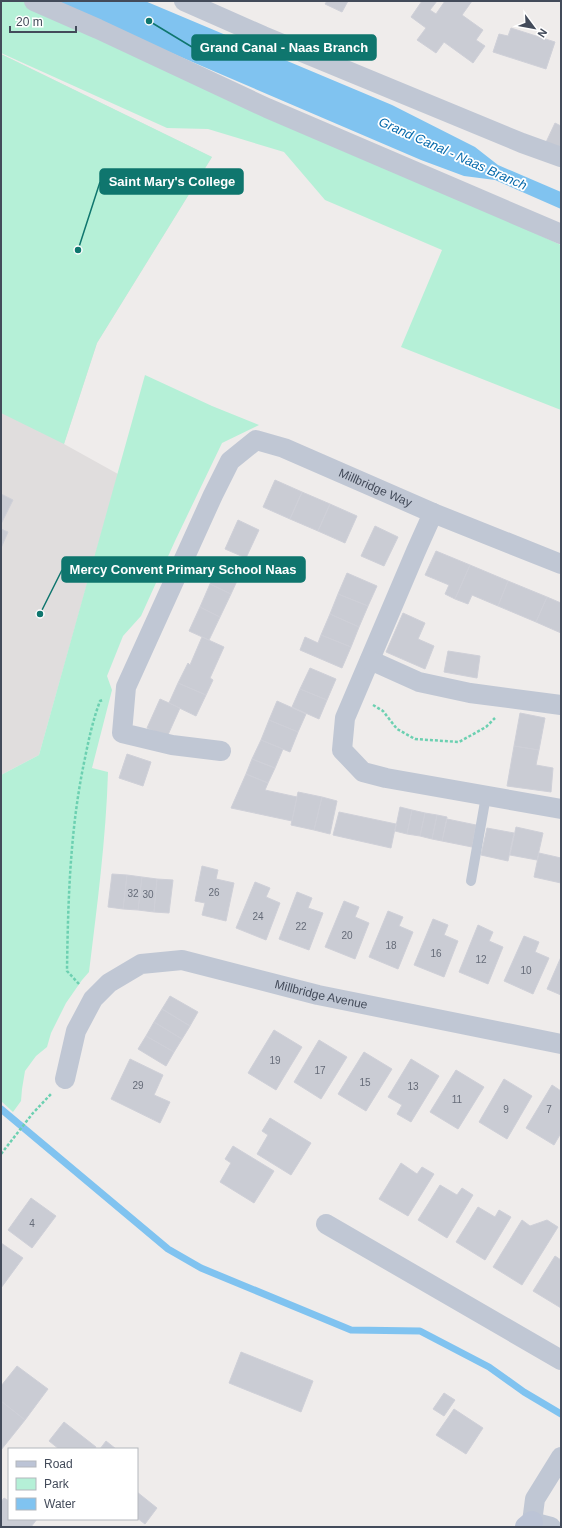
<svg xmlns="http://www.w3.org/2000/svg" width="562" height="1528" viewBox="0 0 562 1528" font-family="Arial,sans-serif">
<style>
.education{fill:#e0dddd}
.green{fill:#b5f0d7}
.water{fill:#80c3f0}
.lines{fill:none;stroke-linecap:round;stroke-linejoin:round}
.stream{stroke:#80c3f0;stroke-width:7}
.building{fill:#caccd4;stroke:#cfd0d8}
.path{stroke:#6cd0b1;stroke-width:2.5;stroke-dasharray:3 2;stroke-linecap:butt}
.lane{stroke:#c0c7d4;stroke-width:10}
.street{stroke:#c0c7d4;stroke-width:20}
.secondary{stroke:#bcc4d6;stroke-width:22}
.labels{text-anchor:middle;stroke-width:3.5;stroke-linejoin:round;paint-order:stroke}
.number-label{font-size:10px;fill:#656b78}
.street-label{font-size:12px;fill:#434b5a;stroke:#fff}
.water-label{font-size:13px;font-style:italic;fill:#0569ab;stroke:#fff}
.leader{fill:none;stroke:#0f766e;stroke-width:1.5}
.callout-dot{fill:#0f766e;stroke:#fff;stroke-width:1.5}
.callout{fill:#0f766e;stroke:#0f766e;stroke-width:1.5}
.callout-label{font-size:13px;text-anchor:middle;font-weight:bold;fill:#fff}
</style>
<rect width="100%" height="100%" fill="#efeceb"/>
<path class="education" d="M1,54l211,103 -115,186 -33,101 54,30 -79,281 -38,20z"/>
<path class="green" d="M1,1h24l536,244v165l-160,-63 41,-97 -117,-50 -41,-48 -76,-23 -41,-1 -166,-75z
M1,54l211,103 -115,186 -33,101 -63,-31z
M145,375l67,31 47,19 -37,18 -47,98 -34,75 -18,20 -16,40 5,14 -20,78 16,4c-2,67 -11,134 -19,200l-7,8 -16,23 -15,30 -4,14 -11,9 -11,15 -3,18 -1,12 -8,11 -12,-11v-326l38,-20z"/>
<path class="water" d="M50,1h95l247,104 83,42 23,18 63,27v17l-66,-29 -31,-4 -43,-16z"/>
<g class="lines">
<path class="stream" d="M1,1109l167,140 33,19 150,62 69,1 69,36 35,25 37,22"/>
</g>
<path class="building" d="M327,1h21l-6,11 -17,-8z
M422,1h15l-7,9 6,4 9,-13h27l-10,14 21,15 -7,10 9,6 -12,17 -29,-21 -8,11 -19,-13 9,-12 -15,-11z
M511,28l44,14 -9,27 -53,-17 6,-18 9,2z
M555,123l6,3v36l-20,-9z
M275,480l27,12 -12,27 -27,-12z
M302,492l28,12 -12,27 -28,-12z
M1,494l12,6 -12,24z
M330,504l27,12 -12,27 -27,-12z
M238,520l21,10 -13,28 -21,-9z
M375,526l23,11 -14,29 -23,-10z
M1,529l7,3 -7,16z
M436,551l34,14 -15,34 -10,-5 4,-9 -24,-10z
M221,561l21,9 -11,24 -21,-10z
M470,565l38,16 -10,25 -26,-11 -4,9 -13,-5z
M347,573l30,13 -9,20 -30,-12z
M508,581l39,16 -11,25 -38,-16z
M210,584l21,10 -11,23 -20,-10z
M338,594l30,12 -9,21 -29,-13z
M547,597l14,6v30l-25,-11z
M200,607l20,10 -11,23 -20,-9z
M403,613l22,10 -7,16 16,7 -9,23 -39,-17z
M330,614l29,13 -8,20 -30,-12z
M321,635l30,12 -9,21 -42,-18 5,-13 13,6z
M202,637l22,10 -14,31 3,2 -7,15 -28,-12 10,-20 2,2z
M448,651l32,5 -3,22 -33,-6z
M310,668l26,11 -9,21 -27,-11z
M178,683l28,12 -10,21 -27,-13z
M300,689l27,11 -8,19 -27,-12z
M160,699l20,9 -13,29 -20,-9z
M277,701l29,13 -8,18 -29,-12z
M520,713l25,5 -6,32 -25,-4z
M269,720l29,12 -8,20 -29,-12z
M261,740l22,9 -8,19 -23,-9z
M514,746l25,4 -3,15 17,3 -2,24 -44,-6z
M127,754l24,8 -8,24 -24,-8z
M252,759l23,9 -7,15 -22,-9z
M246,774l22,9 -3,7 32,7 -5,24 -61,-13z
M298,792l24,5 -8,33 -23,-5z
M322,797l15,4 -7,33 -16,-4z
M400,807l12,3 -5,24 -12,-3z
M412,810l13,3 -5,23 -13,-2z
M339,812l57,12 -5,24 -58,-13z
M425,813l12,2 -5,24 -12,-3z
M437,815l10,2 -5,24 -10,-2z
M447,819l29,6 -4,22 -30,-6z
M516,827l27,6 -6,27 -27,-5z
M487,828l27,5 -6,28 -27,-6z
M539,853l22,5v25l-27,-6z
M202,866l16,4 -2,9 18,4 -8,38 -24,-6 3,-12 -10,-2z
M112,874l15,1 -4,34 -15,-2z
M127,875l15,2 -4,33 -15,-1z
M142,877l15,2 -3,33 -16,-2z
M157,879l16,1 -4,33 -15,-1z
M255,882l15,6 -4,9 14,6 -14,37 -30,-12z
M297,892l15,6 -4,10 15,5 -14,37 -30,-11z
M344,901l15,6 -4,10 14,6 -14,36 -30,-12z
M388,911l15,6 -4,9 14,6 -15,37 -29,-12z
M433,919l15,6 -4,10 14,6 -14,36 -30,-12z
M478,925l15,7 -4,9 14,6 -15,37 -29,-12z
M524,936l15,6 -4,10 14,6 -16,36 -29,-13z
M561,957v38l-14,-6z
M170,996l28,16 -8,14 -28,-17z
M162,1009l28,17 -8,13 -28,-17z
M154,1022l28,17 -8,13 -28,-16z
M274,1030l28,17 -26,43 -28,-17z
M146,1036l28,16 -8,14 -28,-17z
M319,1040l28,17 -26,42 -27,-17z
M364,1052l28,17 -26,42 -28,-17z
M130,1059l33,16 -9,20 16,7 -10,21 -49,-24z
M411,1059l28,17 -28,46 -14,-8 5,-9 -14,-8z
M456,1070l28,17 -26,42 -28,-17z
M504,1079l28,17 -25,43 -28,-17z
M552,1085l9,6v42l-7,12 -28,-17z
M270,1118l41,25 -20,32 -34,-21 11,-19 -6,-4z
M233,1146l41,25 -20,32 -34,-21 11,-19 -6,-4z
M401,1163l16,11 5,-7 12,7 -26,42 -29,-17z
M440,1185l17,10 5,-7 11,7 -26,43 -29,-18z
M31,1198l25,18 -24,32 -24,-18z
M478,1207l17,10 4,-7 12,7 -26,43 -29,-18z
M522,1220l8,6 17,-6 11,7 -36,58 -29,-18z
M1,1243l22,15 -22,30z
M555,1256l6,4v48l-28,-17z
M241,1352l72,29 -12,31 -72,-29z
M17,1366l31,23 -23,31 -24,-19v-15z
M444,1393l11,7 -11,16 -11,-7z
M1,1401l24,19 -24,30z
M454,1409l29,19 -17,26 -30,-19z
M64,1422l32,25 -1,2h-36l-10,-8z
M106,1441l10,8h-16z
M137,1492l20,16 -12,16 -8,-6z
M4,1498l5,3v18h28l-6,8h-30v-25z"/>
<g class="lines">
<path class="path" d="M373,705l10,6 14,18 18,10 44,3 27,-15 9,-9
M79,984l-12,-13c1,-71 3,-143 18,-213 4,-20 8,-38 15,-57l3,-1
M1,1154l32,-41 18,-19"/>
<path class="lane" d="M471,881l15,-85"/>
<g class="street">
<path d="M34,1l64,28 169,79 294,126"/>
<path d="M184,1l79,35 259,107 39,14"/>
<path d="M433,513l-17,38 -71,167 -3,32 21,22 23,6 175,31"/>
<path d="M370,660l49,22 51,11 91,12"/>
<path id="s1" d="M221,751l-49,-6 -50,-12 4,-46 87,-192 17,-34 26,-21 28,8 149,65 128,51"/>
<path id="s2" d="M65,1079l11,-48 17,-32 16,-16 32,-19 41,-4 136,35 243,49"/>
<path d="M326,1224l235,136"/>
<path d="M551,1527l-19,-5 3,-23 26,-42"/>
</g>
<path class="secondary" d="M526,1527l6,-5"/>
</g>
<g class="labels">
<g class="number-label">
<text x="214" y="896">26</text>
<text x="133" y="897">32</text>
<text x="148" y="898">30</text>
<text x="258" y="920">24</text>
<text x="301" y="930">22</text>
<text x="347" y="939">20</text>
<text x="391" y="949">18</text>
<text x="436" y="957">16</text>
<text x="481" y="963">12</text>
<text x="526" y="974">10</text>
<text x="275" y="1064">19</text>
<text x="320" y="1074">17</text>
<text x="365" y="1086">15</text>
<text x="138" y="1089">29</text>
<text x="413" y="1090">13</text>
<text x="457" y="1103">11</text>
<text x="506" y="1113">9</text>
<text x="549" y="1113">7</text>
<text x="32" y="1227">4</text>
</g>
<g class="street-label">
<text dy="4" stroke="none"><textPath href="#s1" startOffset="558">Millbridge Way</textPath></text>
<text dy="4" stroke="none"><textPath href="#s2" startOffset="330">Millbridge Avenue</textPath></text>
</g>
<g class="water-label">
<text transform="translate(453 153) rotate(24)" y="5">Grand Canal - Naas Branch</text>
</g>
</g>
<path class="leader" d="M149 21L192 47M78 250L100 182M40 614L62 570"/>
<g class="callout-dot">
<circle cx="149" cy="21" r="4"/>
<circle cx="78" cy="250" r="4"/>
<circle cx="40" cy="614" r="4"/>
</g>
<g class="callout">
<rect x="192" y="35" width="184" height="25" rx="4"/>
<rect x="100" y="169" width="143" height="25" rx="4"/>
<rect x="62" y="557" width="243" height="25" rx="4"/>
</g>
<g class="callout-label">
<text x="284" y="52">Grand Canal - Naas Branch</text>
<text x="172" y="186">Saint Mary's College</text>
<text x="183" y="574">Mercy Convent Primary School Naas</text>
</g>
<rect width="562" height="1528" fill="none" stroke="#434b5a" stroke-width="4"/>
<rect x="8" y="1448" width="130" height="72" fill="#ffffff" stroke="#b4b7bd"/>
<rect x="16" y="1461" width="20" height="6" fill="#bcc4d6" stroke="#b4b7bd"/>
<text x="44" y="1468" font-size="12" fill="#434b5a">Road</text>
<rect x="16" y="1478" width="20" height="12" fill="#b5f0d7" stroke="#b4b7bd"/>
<text x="44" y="1488" font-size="12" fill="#434b5a">Park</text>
<rect x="16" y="1498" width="20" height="12" fill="#80c3f0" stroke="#b4b7bd"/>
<text x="44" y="1508" font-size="12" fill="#434b5a">Water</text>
<g transform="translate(534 28) rotate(122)" stroke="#ffffff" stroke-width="3" paint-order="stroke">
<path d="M0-3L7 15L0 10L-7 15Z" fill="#434b5a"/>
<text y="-6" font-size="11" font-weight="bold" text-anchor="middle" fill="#434b5a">N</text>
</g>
<path d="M10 26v6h66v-6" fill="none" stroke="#434b5a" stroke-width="2"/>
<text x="16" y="26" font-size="12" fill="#434b5a" stroke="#ffffff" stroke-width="3" paint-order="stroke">20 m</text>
</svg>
